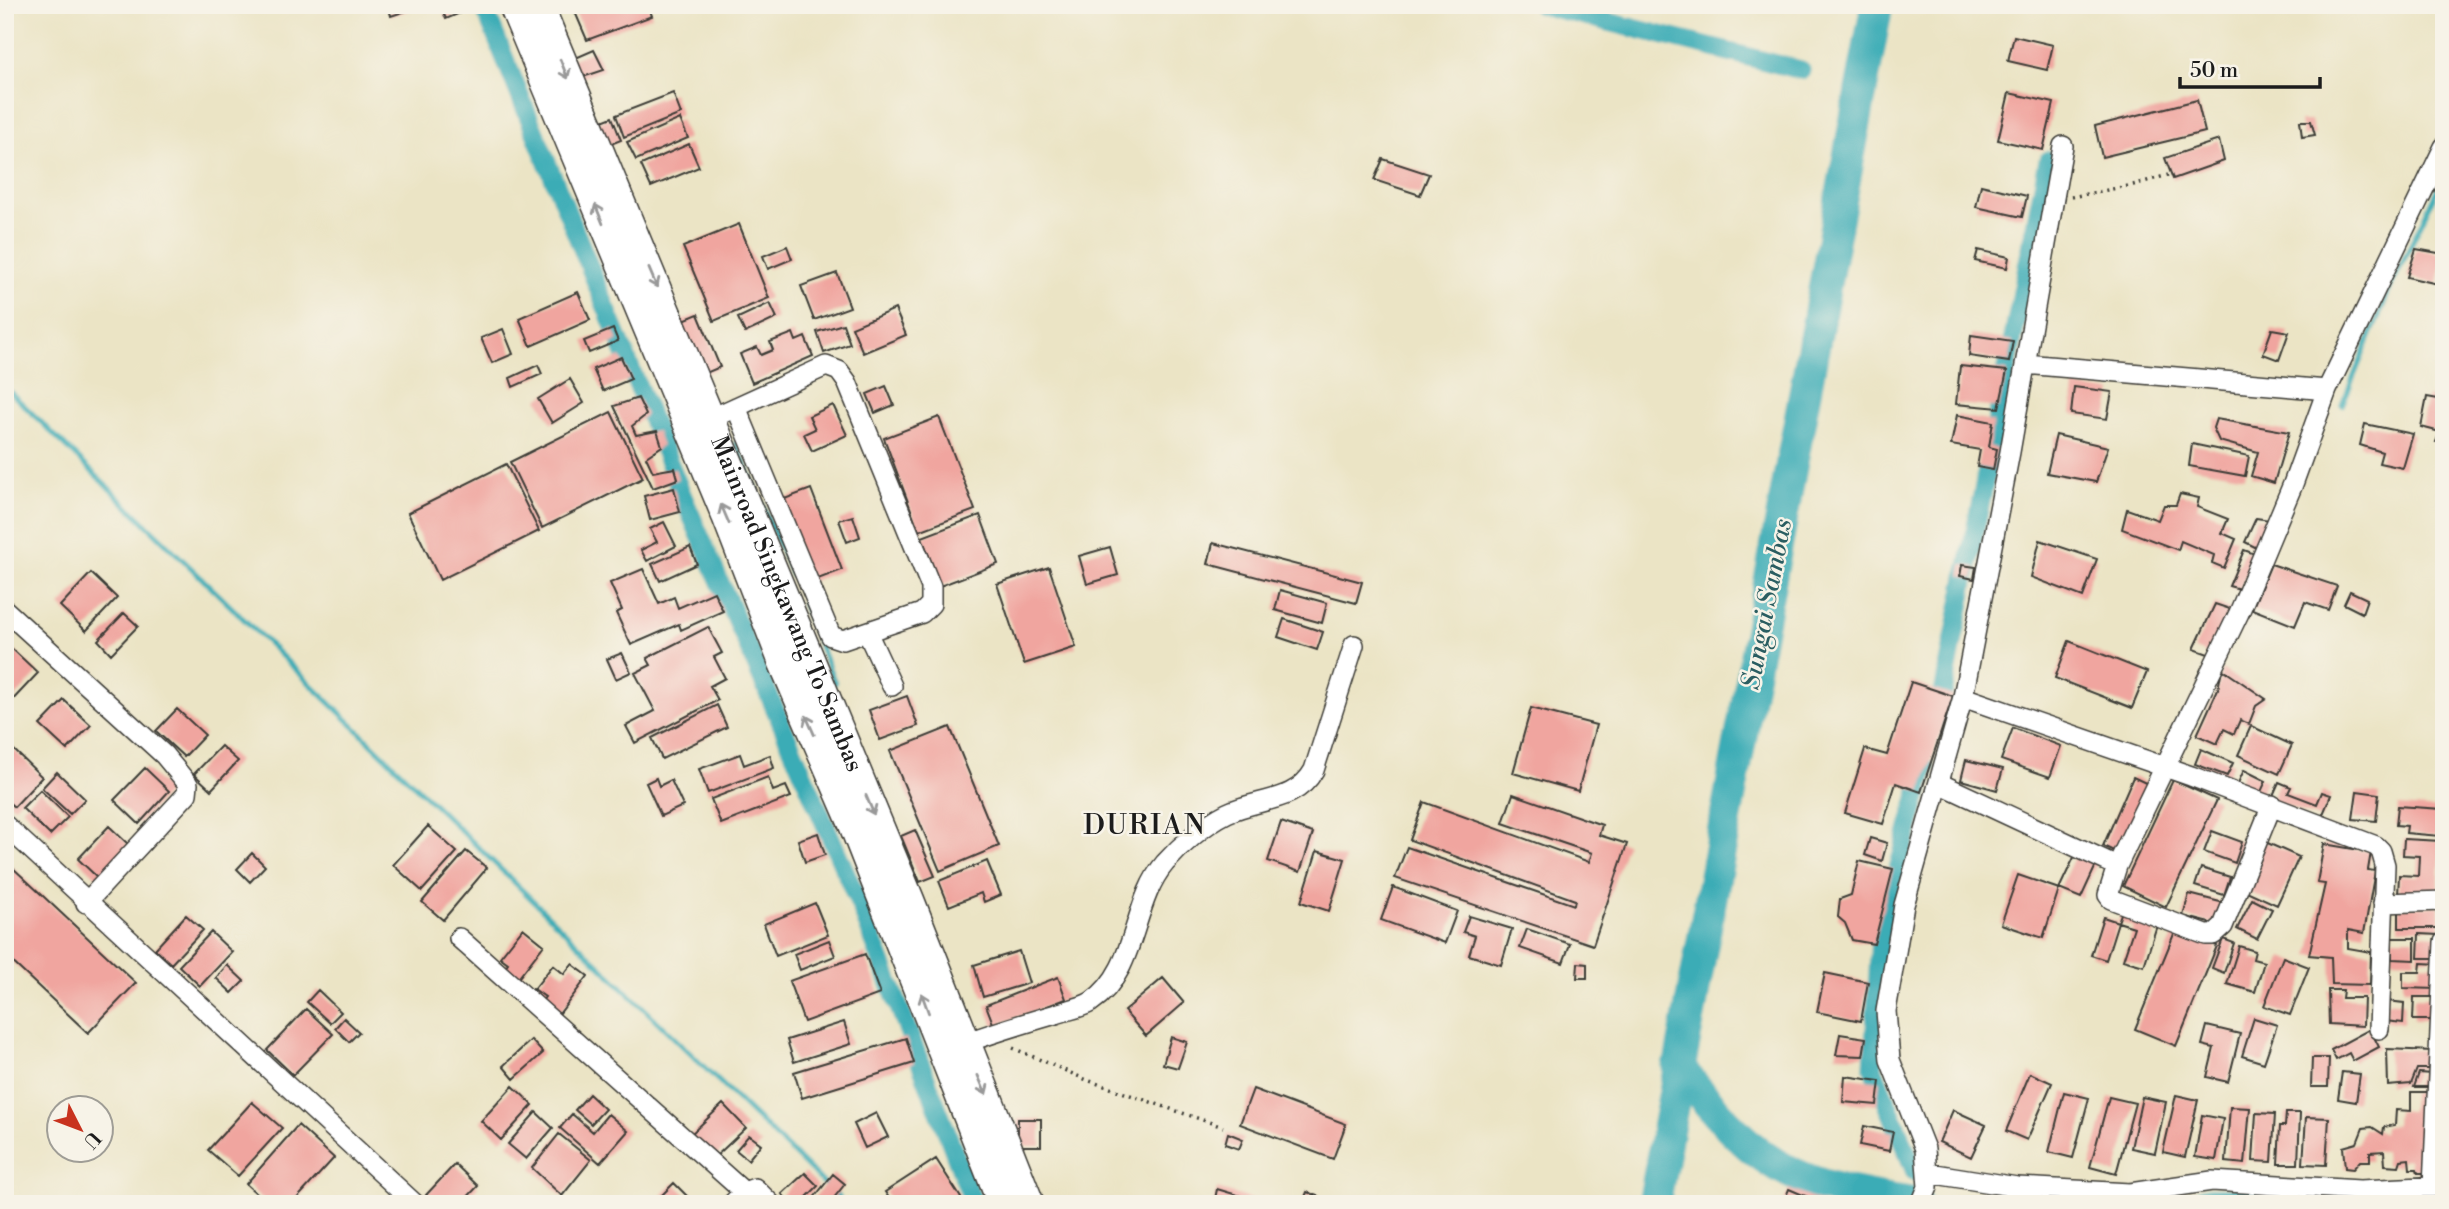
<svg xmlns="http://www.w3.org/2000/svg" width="2449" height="1209" viewBox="0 0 2449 1209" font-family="'Libre Bodoni',serif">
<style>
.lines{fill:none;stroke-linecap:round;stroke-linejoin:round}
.stream{stroke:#3bacb6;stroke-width:5}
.canal{stroke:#3bacb6;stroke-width:19}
.river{stroke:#3bacb6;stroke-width:33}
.building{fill:#f0a59f}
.minor-casing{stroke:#3b3a35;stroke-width:22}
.highway-casing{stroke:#3b3a35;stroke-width:31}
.path{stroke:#3b3a35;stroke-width:3.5;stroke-dasharray:2 5;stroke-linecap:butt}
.minor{stroke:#fff;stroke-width:19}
.highway{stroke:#fff;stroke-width:28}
.oneway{stroke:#999}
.labels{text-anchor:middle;stroke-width:5;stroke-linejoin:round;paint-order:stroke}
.street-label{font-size:24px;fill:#1c1c1c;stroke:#f7f3e8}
.water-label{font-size:26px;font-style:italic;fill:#2a5d61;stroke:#f7f3e8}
.quarter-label{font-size:28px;letter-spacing:2px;fill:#1c1c1c;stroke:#f7f3e8}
</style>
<rect width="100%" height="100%" fill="#f7f3e8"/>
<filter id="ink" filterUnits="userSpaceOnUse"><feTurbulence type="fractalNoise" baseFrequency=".0143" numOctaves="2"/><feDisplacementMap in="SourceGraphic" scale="14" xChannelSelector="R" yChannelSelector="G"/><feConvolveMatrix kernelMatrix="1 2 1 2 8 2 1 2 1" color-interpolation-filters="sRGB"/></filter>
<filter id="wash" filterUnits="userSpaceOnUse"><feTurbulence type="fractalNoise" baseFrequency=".00686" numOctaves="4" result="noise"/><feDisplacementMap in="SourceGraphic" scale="28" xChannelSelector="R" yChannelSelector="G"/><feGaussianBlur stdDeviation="1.57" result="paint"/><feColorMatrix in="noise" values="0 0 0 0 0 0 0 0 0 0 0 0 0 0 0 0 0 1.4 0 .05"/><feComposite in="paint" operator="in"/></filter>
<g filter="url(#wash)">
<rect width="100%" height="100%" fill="#ebe4c5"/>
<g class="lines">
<path class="stream" d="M5,387l840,817
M2342,405l48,-116 54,-114
M736,443l56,132
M803,604l32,79"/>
<path class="canal" d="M483,5l201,494 178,411 112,294
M1541,5l260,65
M1938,719l110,-559
M1915,1172l-42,-104 7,-131 45,-169"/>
<path class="river" d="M1678,1067c25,29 50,62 81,86 44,34 103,43 157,51
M1654,1204l223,-1199
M2205,1204h78"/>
</g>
<g id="blocks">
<path class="building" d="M388,5h33v1l-30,10z
M440,5h39l-33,14z
M572,5h76l4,11 -65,24z
M2014,36l39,9 -6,25 -39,-9z
M594,50l10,20 -24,8 -9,-18z
M673,93l8,21 -57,23 -8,-22z
M2009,93l45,10 -11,47 -45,-10z
M2197,100l8,32 -103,25 -7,-31z
M612,117l9,23 -15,6 -9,-23z
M680,119l8,19 -52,22 -9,-18z
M2300,121h11l4,14 -13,2z
M2219,140l5,21 -51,18 -8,-21z
M689,144l10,23 -48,20 -10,-22z
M1383,159l46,15 -9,21 -46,-15z
M1981,185l46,11 -5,21 -46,-10z
M739,224l30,74 -55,23 -31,-74z
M787,246l5,13 -24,10 -5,-13z
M2416,249l28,5 -6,30 -31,-7z
M1978,250l31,7 -2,11 -32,-7z
M837,273l13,34 -36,13 -13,-34z
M578,292l12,28 -59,26 -12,-28z
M770,303l7,15 -32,15 -7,-15z
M895,309l11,26 -43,18 -11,-26z
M698,314l22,53 -21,9 -23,-53z
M843,324l7,20 -26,9 -7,-21z
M503,329l10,25 -21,9 -11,-25z
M613,329l5,12 -29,12 -5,-12z
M2272,329l17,3 -10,28 -16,-6z
M793,333l3,8 9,-4 8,19 -61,27 -12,-29 17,-7 4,8 12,-5 -3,-8z
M1971,335l42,6 -4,21 -40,-6z
M621,357l10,22 -28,12 -10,-22z
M538,365l4,9 -29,13 -3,-9z
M1960,366l47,5 -8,37 -43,-4z
M570,379l14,24 -32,20 -14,-24z
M886,386l8,19 -19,8 -8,-19z
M2074,387l38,5 -5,27 -36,-5z
M2427,397l17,3v43l-8,-1 4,-10 -19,-5z
M638,398l8,17 -14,11 4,9 21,-4 5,15 -16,11 7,15 22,-4 3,11 -25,9 -39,-82z
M833,405l14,30 -35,16 -8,-17 11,-5 -6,-13z
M611,412l32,66 -101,50 -32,-66z
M1957,415l36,7 -4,25 8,2 -4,21 -16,-3 3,-17 -29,-5z
M939,417l36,93 -56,21 -35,-93z
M2216,419l73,13 -15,51 -23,-7 7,-24 -39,-11 -6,-13z
M2365,424l48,10 -10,34 -24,-5 3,-11 -22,-7z
M2056,435l52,12 -12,35 -49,-9z
M2192,444l57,12 -4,20 -56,-10z
M506,464l33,67 -99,49 -32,-67z
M674,488l6,24 -30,8 -6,-24z
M811,489l31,81 -32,12 -31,-81z
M2180,494l19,4 -2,9 31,12 -6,14 14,6 -12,29 -12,-5 2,-8 -33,-14 -3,9 -56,-21 5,-20 31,11 6,-15h12z
M980,515l18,49 -58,22 -18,-49z
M853,516l7,21 -13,5 -8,-22z
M2256,518l14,2 -11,29 -14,-7z
M664,522l12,24 -29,15 -6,-11 16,-8 -7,-13z
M2040,540l57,19 -14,38 -52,-20z
M1213,543l149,39 -6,21 -148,-39z
M690,547l7,17 -37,17 -8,-17z
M1110,547l8,28 -31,9 -8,-28z
M2244,550l11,4 -15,35 -11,-3z
M2271,564l66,22 -9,24 -23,-8 -10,24 -43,-17z
M1962,565l14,2 -2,12 -14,-3z
M1049,567l27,80 -52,17 -27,-80z
M643,569l16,35 15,-7 4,11 36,-16 9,19 -42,19 -2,-6 -48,21 -15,-32 6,-3 -12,-27z
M91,573l26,25 -31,33 -26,-25z
M1280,590l47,13 -5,20 -47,-13z
M2350,591l17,8 -5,14 -18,-9z
M2215,604l18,6 -22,45 -17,-6z
M124,613l14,13 -27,28 -13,-14z
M1284,619l39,13 -6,18 -39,-13z
M708,627l14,26 -8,4 11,21 -15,8 8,14 -83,43 -9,-17 29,-15 -20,-38 16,-8 -4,-7z
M2069,641l78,31 -15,36 -77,-30z
M5,642l33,31 -31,33 -2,-2z
M622,653l9,19 -15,7 -9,-20z
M2222,669l44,30 -10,7 -7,18 -9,-4 -6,14 -10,-5 -7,15 -20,-9 21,-46z
M1911,682l42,14 -32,96 -25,-9 -13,41 -38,-11 20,-64 22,6z
M907,696l11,30 -38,14 -11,-30z
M64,700l27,25 -24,25 -27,-25z
M717,705l10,22 -65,32 -10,-21z
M1531,708l65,17 -18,66 -65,-18z
M177,709l28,26 -21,22 -28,-26z
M2251,726l41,19 -13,29 -41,-19z
M950,727l49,119 -59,25 -50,-120z
M2013,728l48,18 -11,31 -49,-17z
M221,746l17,15 -27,29 -17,-16z
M13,749l29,28 -28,30 -9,-8v-42z
M2201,749l32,14 -6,13 -32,-12z
M740,754l4,11 26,-10 4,13 -66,25 -9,-24z
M1966,760l37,9 -6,21 -36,-10z
M145,768l24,23 -30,33 -25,-24z
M2244,770l22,11 -6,13 -22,-11z
M57,772l28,27 -15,15 -28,-26z
M768,777l5,14 13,-5 5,11 -70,27 -10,-25z
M2133,777l17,8 -30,69 -17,-8z
M656,778l3,8 12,-6 12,26 -22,10 -15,-33z
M2173,780l44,20 -51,107 -43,-21z
M2279,782l12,5 -3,6 29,11 5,-12 9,3 -10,24 -50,-19z
M40,790l28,27 -18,18 -28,-27z
M2357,791l22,3 -3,27 -23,-2z
M1513,794l89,31 -3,10 28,9 -34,101 -198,-67 12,-31 167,58 1,-5 -165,-60 14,-38 165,60 3,-9 -89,-30z
M2398,806l44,3 -2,27 -34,-3 1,-7 -11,-1z
M1281,822l32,11 -13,39 -32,-11z
M109,826l20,19 -31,33 -20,-19z
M428,826l29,26 -35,39 -29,-26z
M915,830l20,46 -15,6 -19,-46z
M2212,831l30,11 -7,21 -31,-11z
M818,833l7,22 -20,7 -7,-22z
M1870,838l17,5 -5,18 -17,-6z
M2404,839l37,2 -3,57 -40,-3 1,-20 19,1 1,-20 -16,-1z
M2263,841l36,16 -22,48 -35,-16z
M2324,844l47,8 -3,18 7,1 -11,62 -16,-3v18l23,4 -1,33 -38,-1 -1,-27 -22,-2 16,-71 -8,-1z
M466,851l21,17 -44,52 -21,-18z
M1317,851l28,8 -16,52 -28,-9z
M2077,851l21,10 -17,37 -22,-9z
M252,853l13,13 -15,16 -13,-13z
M987,861l14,34 -17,7 -3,-9 -32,13 -10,-25z
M1859,861l34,8 -19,75 -22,-4 -7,-17 -7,-6 2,-18 11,-4z
M12,867l124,116 -48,50 -83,-78v-81z
M2201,868l29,9 -6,18 -29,-9z
M2018,875l41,14 -16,49 -42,-14z
M1393,887l64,24 -12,32 -64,-23z
M2189,894l35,9 -6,22 -35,-9z
M2252,899l20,10 -15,30 -20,-10z
M815,903l13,32 -52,21 -12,-32z
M2439,906l1,22h-41v-21z
M2122,911l36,11 -14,44 -21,-6 11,-33 -16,-5z
M186,915l17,15 -32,34 -16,-15z
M1469,916l43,13 -11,36 -32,-10 6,-19 -12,-4z
M2103,917l15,5 -12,38 -15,-5z
M523,928l21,17 -28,36 -13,-11 5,-7 -8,-6z
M1527,929l43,15 -7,19 -43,-15z
M2176,929l41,17 -41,100 -41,-17z
M211,932l21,20 -32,34 -21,-20z
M2419,934l20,1 -1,23h-20z
M2392,938h23v22l-23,-1z
M2223,939l11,4 -10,30 -12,-5z
M829,940l6,16 -35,14 -6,-16z
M2239,946l16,5 -2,8 11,3 -9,30 -28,-8z
M1019,951l10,32 -46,14 -9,-32z
M865,954l15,40 -76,28 -15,-41z
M2283,957l26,10 -19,48 -26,-9z
M1578,963l9,1v14h-10z
M2421,963l18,1 -1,25 -35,-1v-16h17z
M572,964l16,12 -32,42 -17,-13 6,-8 -11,-8 19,-24 11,9z
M227,965l17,16 -12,12 -16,-15z
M1825,973l43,9 -7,39 -44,-9z
M1058,977l8,22 -72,27 -8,-21z
M1163,978l21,25 -38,33 -22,-25z
M318,990l23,22 -11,11 -23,-21z
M2328,990h15l-1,8h22l-1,28 -34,-2z
M2414,997h24l-1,23h-24z
M2387,1001l17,2 -1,20 -18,-2z
M306,1009l27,25 -40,41 -26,-25z
M344,1018l15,14 -10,10 -14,-14z
M2254,1018l23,7 -13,38 -22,-7z
M844,1022l7,22 -57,18 -7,-22z
M2207,1026l33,8 -12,48 -21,-5 7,-29 -12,-3z
M2370,1029l9,18 -26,14 -4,-8 -13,7 -5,-10z
M1840,1034l26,4 -3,18 -27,-1z
M1171,1037l16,5 -9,26 -15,-4z
M906,1038l8,25 -112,35 -8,-26z
M531,1040l12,13 -29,26 -11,-13z
M2387,1049l46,2 2,18h-18l-6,15 -23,2z
M2312,1058h17l-1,29h-17z
M2342,1072l18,2 -4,28 -18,-3z
M2030,1073l22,10 -25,57 -21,-9z
M2419,1073l12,1 -1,13h-16z
M1845,1076l35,5 -3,24 -34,-3z
M513,1086l20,19 -32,35 -20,-19z
M1253,1089l93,35 -13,35 -93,-35z
M2064,1092l25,6 -16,60 -24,-6z
M2411,1092h18l1,81h-12l-1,-4h-7l-1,-10 -8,1 -2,6 -14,-1 -1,-14 -14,1v9h-10l-7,8 -8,-1 -2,-21 14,-4 6,-15 9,-1 11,7 1,-7 11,-2 1,-15 15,1z
M589,1094l16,15 -14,15 -16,-14z
M2176,1095l22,5 -13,57 -22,-5z
M2109,1097l26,6 -19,71 -26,-7z
M2142,1097l24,5 -11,51 -24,-5z
M252,1102l30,26 -44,48 -30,-26z
M723,1104l23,24 -33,31 -23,-24z
M2230,1107l20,1 -5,56 -19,-2z
M1953,1110l33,15 -15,32 -32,-15z
M536,1112l17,16 -27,31 -18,-15z
M876,1113l12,24 -23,11 -11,-24z
M2256,1113l19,1 -3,48 -19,-1z
M2286,1113h14l-2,51h-20l2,-38h5z
M572,1114l21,18 15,-18 20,17 -28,32 -40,-35z
M2202,1115l21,4 -7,41 -21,-3z
M2306,1117l23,1 -3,47 -23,-1z
M1018,1119h23v27h-23z
M298,1125l36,33 -42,46h-24l-22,-20z
M1864,1126l29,6 -4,19 -29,-6z
M1228,1133l15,6 -4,10 -14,-5z
M559,1134l32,26 -29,36 -30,-28z
M749,1135l12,9 -13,16 -12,-10z
M936,1159l25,39 -9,6h-59l-8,-12z
M455,1164l23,22 -17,18h-26l-9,-9z
M805,1173l13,13 -18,18h-9l-9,-10z
M833,1174l12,10 -16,20h-20z
M674,1183l21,21h-37l-2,-3z
M1217,1189l47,14v1h-50z
M1789,1189l35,15h-41z
M1307,1192l30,12h-35z"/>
</g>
</g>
<g filter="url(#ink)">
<use href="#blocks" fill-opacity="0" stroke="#3b3a35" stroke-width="2"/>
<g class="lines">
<defs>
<path id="minor" d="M2025,364l302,26 117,-243
M710,419l116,-53 13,5 8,11 84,205v17l-9,9 -79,27 -12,-4 -95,-229
M5,610l159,145 24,29 -1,10 -101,109
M867,632l25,54
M1963,697l228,79 185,70 5,5 4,14 -6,164
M1939,783l178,83
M2272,805l-49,121 -10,9h-7l-95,-36 -3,-4 9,-29 122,-253 54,-129 34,-94
M5,825l410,379
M2383,903l61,-2
M459,938l285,254
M965,1043c30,-11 60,-20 91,-29 11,-4 25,-6 35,-12 47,-32 40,-99 74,-139 16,-18 40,-39 62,-50 31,-15 69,-10 87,-43l40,-125
M1929,1173l88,14 113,6 82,-12 148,9 84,-4
M2433,1187l11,-245
M732,1204l12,-12 11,-4 16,16
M1921,1204l7,-17 -3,-38 -35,-89 -4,-49 18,-106 59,-208 47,-245 53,-306"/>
<g id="highway">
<path d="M513,5l213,511 57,147 69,159 150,382"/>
<path id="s1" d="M539,5l371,895 120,304"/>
</g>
</defs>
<use href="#minor" class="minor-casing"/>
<use href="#highway" class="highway-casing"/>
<path class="path" d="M2071,197l62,-12 35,-10
M1013,1048l74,32 136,47"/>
<use href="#minor" class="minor"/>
<use href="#highway" class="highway"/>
</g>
<defs><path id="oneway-shaft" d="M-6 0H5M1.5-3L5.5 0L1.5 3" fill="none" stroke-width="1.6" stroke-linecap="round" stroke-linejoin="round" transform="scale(1.75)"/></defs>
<g class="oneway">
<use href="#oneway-shaft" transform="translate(564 69) rotate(68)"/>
<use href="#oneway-shaft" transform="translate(599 214) rotate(-112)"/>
<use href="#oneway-shaft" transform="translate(653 278) rotate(67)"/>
<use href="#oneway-shaft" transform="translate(725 514) rotate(-113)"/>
<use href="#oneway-shaft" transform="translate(810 725) rotate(-114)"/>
<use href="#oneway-shaft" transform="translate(870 805) rotate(67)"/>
<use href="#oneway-shaft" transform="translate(925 1003) rotate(-110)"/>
<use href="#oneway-shaft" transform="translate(982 1085) rotate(67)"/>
</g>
</g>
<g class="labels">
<g class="street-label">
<text dy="8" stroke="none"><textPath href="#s1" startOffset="648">Mainroad Singkawang To Sambas</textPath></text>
</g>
<g class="water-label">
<text transform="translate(1766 604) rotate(-79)" y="9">Sungai Sambas</text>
</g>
<g class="quarter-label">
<text x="1145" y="834">DURIAN</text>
</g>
</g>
<rect width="2449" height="1209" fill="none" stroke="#f7f3e8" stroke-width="28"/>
<g transform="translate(80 1129) rotate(132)"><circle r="33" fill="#f7f3e8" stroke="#9f9d96" stroke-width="2"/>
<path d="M0-5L12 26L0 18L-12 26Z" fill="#c8321e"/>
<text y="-10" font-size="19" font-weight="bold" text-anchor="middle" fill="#1c1c1c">U</text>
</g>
<path d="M2180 77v10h140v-10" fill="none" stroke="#1c1c1c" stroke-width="3.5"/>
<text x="2190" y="77" font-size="21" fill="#1c1c1c" stroke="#f7f3e8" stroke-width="5" paint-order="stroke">50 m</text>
</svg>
